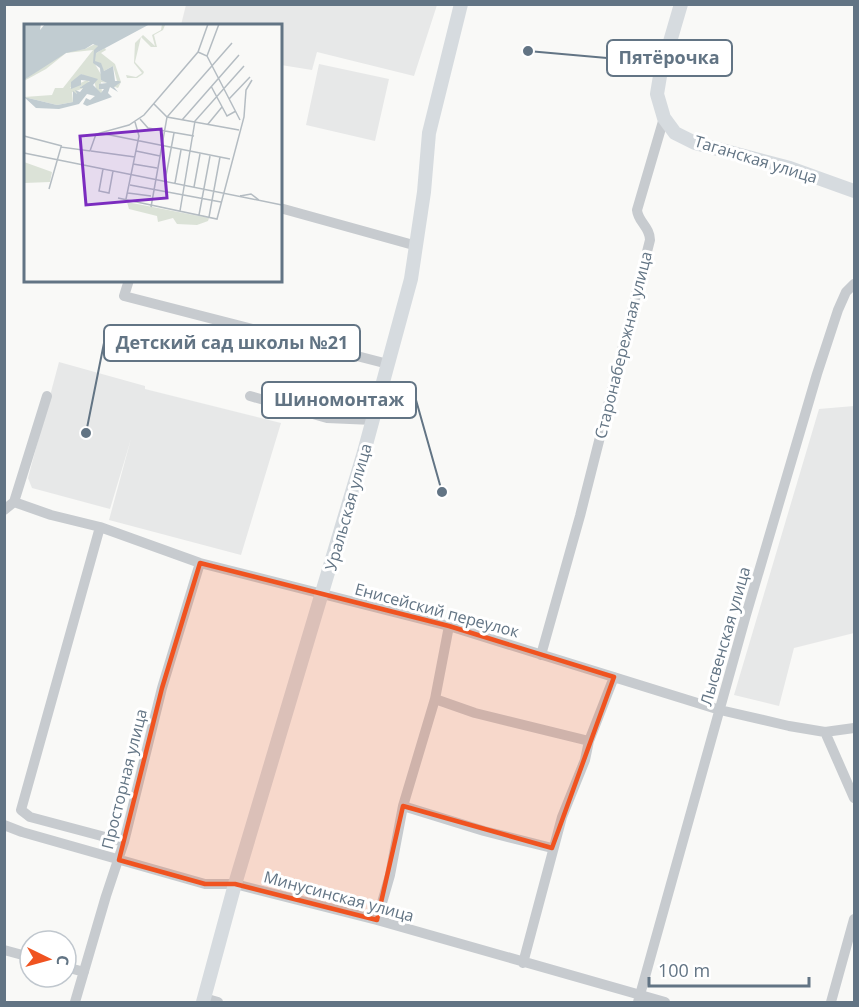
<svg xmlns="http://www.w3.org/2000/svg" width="859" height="1007" viewBox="0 0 859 1007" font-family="'Open Sans',sans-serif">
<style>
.built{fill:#e7e8e8}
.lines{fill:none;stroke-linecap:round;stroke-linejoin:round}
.minor{stroke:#c7cbcf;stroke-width:10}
.major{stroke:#d6dbdf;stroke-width:14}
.marked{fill:#f05320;fill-opacity:0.2;stroke:#f05320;stroke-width:4.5;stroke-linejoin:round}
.labels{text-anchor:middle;stroke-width:6;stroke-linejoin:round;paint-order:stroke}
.street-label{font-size:16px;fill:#627484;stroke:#fff}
.inset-road{fill:none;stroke:#b4bcc2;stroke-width:1.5}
.view{fill:#7b2cbf;fill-opacity:0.15;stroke:#7b2cbf;stroke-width:3}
.inset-edge{fill:none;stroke:#627484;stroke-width:3}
.leader{fill:none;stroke:#627484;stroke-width:2}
.callout-dot{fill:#627484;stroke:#fff;stroke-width:2}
.callout{fill:#fff;stroke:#627484;stroke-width:2}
.callout-label{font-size:18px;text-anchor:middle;font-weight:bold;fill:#627484}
</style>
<rect width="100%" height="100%" fill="#f9f9f7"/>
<path class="built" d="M186,5v-1l251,1 -23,71 -97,-24 -5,18 -31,-5 -1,-39 -99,-1z
M319,64l70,15 -14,62 -69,-16z
M59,362l86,24v3l136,34 -40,132 -132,-35 22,-81 -21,70 -78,-21 -4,-10z
M854,406v227l-60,15 -15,58 -45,-11 85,-286z"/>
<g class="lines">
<path class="minor" d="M280,208l137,38
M129,280l-5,16 264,68
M250,396l77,22 46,2
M14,502l37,13 49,12 100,36 249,63 271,84 69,16 36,6 29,-4
M4,510l10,-8 33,-106
M100,527l-79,283 9,7 94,25
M541,655l39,-139 70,-276c0,-13 -12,-18 -13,-30l27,-92
M435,699l40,14 114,28
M825,732l29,66
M403,806l81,25 68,17
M4,825l18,7 183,52h30l142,36 288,82
M377,920l13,-45 13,-69 32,-107 14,-73
M4,950l26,7
M523,963l39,-146 23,-57 4,-19 25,-64
M66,967l18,5
M204,998l14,4
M75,1002l31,-106 18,-54 38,-154 38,-125
M638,1002l108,-387 71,-241 21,-64 8,-18 8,-8
M831,1002l23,-83"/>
<path class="major" d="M681,4l-21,72 -3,18 7,24 11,15 20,10 95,25 64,23
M203,1002l32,-118 129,-432 47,-173 13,-87 5,-59 32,-129"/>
</g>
<path class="marked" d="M200,563l249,63 165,51 -62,171 -149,-42 -26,114 -142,-36h-30l-86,-24 43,-172z"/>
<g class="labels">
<g class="street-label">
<text transform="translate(756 159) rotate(17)" y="6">Таганская улица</text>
<text transform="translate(623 345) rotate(-76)" y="6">Старонабережная улица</text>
<text transform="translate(348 507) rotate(-74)" y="6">Уральская улица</text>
<text transform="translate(437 610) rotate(15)" y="6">Енисейский переулок</text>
<text transform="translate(725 636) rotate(-74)" y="6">Лысвенская улица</text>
<text transform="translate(124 779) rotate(-76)" y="6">Просторная улица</text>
<text transform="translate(339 896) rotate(15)" y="6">Минусинская улица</text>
</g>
</g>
<g transform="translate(24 24)">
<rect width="258" height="258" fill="#f9f9f7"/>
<path d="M138,0l3,1 -2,5 -9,5 3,12h-6l-10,-10 -6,25 9,10 -1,2 -6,4h-10l2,6 -3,-9 10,2 6,-4 -8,-10 1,-20 8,-8 12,11 -3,-11 9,-5zM71,20l3,2 -3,18 8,14 4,-2 -6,4 6,3 -6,-1 1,11h-5l-3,-13 -13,-6 -11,14 19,-9 -1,6 -6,1 -3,2 8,-1 1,4 -4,-3 -8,3 1,3 -5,-2 1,10 -16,3 -33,-8 28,-2 3,-7h8l30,-38 -27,3 -20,16 -22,12v-1l34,-24 14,-6 13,-1zM81,24l1,2 -5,3 14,11 6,18 -3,6 -6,-2 5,-5 -4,-15 -9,5 -9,-10 1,-8zM0,138l28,10 -2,10 -26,1zM103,178l82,16 -1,3 -11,4 -20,-1 -4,-6 -15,4 -1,-6 -28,-7z" fill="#dbe2d7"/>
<path d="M0,0h17l-1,6 5,-6h105l-54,29 -1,8 6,2 3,8 9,-5 2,15h4l2,1 -7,5 4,5 -8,-5 -2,6 4,4 -25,9 -4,-2 3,-6 4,2 5,-4 -8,-2 -8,10 -20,5 -23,-1 -12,-11 33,8 16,-3v-11l4,3 -2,-4 5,2 3,-4h-4l11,-7 -9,-1v5l-10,4v-7l10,-8 17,5 -5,6 8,8 3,-4h-5v-5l8,-1 -6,-3 -1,-12 -7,-5 1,-13 4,-4 -5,-2 -8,5 -19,4 -42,27z" fill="#c1ccd1"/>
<path class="inset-road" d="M174,28l9,4 33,64M183,32l12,-32M187,62l16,30 9,-5M205,75l21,-22M130,80l13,13 72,13M116,95l8,9 46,8M158,96l57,-65M184,100l14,-17M76,109l130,26M0,112l38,10M67,127l44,6M112,127l24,5M0,129l258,52M33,137l4,-14 29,4 6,-17 33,-9 15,-10 54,-63 10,-28M109,140l24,4M79,145l-4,22 10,2 4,-22M141,157l9,-48M151,159l6,-33M106,161l91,17M170,163l6,-33M25,165l8,-28M104,169l23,3M216,172l11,-2 8,6M94,174l99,21 27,-102 2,-27 6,-10M102,175l13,-63 -4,-14M127,183l16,-90 65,-74M156,187l15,-90 49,-55M175,191l11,-59M185,193l11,-60"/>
<path class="view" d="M137,105l6,69 -81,7 -6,-69z"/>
<rect width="258" height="258" class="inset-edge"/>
</g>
<path class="leader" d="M528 51L607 58M86 433L104 343M442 492L416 400"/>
<g class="callout-dot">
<circle cx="528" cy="51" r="6"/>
<circle cx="86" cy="433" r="6"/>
<circle cx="442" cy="492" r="6"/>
</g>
<g class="callout">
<rect x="607" y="40" width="125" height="36" rx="6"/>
<rect x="104" y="325" width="256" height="36" rx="6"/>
<rect x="262" y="382" width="154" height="36" rx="6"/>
</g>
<g class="callout-label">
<text x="669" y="64">Пятёрочка</text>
<text x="232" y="349">Детский сад школы №21</text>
<text x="339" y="406">Шиномонтаж</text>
</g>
<rect width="859" height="1007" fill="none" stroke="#627484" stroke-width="12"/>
<g transform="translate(48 959) rotate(95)"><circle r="28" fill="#ffffff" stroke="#c0c7ce" stroke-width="1.5"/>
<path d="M0-4.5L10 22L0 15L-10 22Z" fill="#f05320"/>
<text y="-9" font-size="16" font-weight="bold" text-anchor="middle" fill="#627484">С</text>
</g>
<path d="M649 977v9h160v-9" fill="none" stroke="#627484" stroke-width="3"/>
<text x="658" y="977" font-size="18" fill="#627484" stroke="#ffffff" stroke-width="4.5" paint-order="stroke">100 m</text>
</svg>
